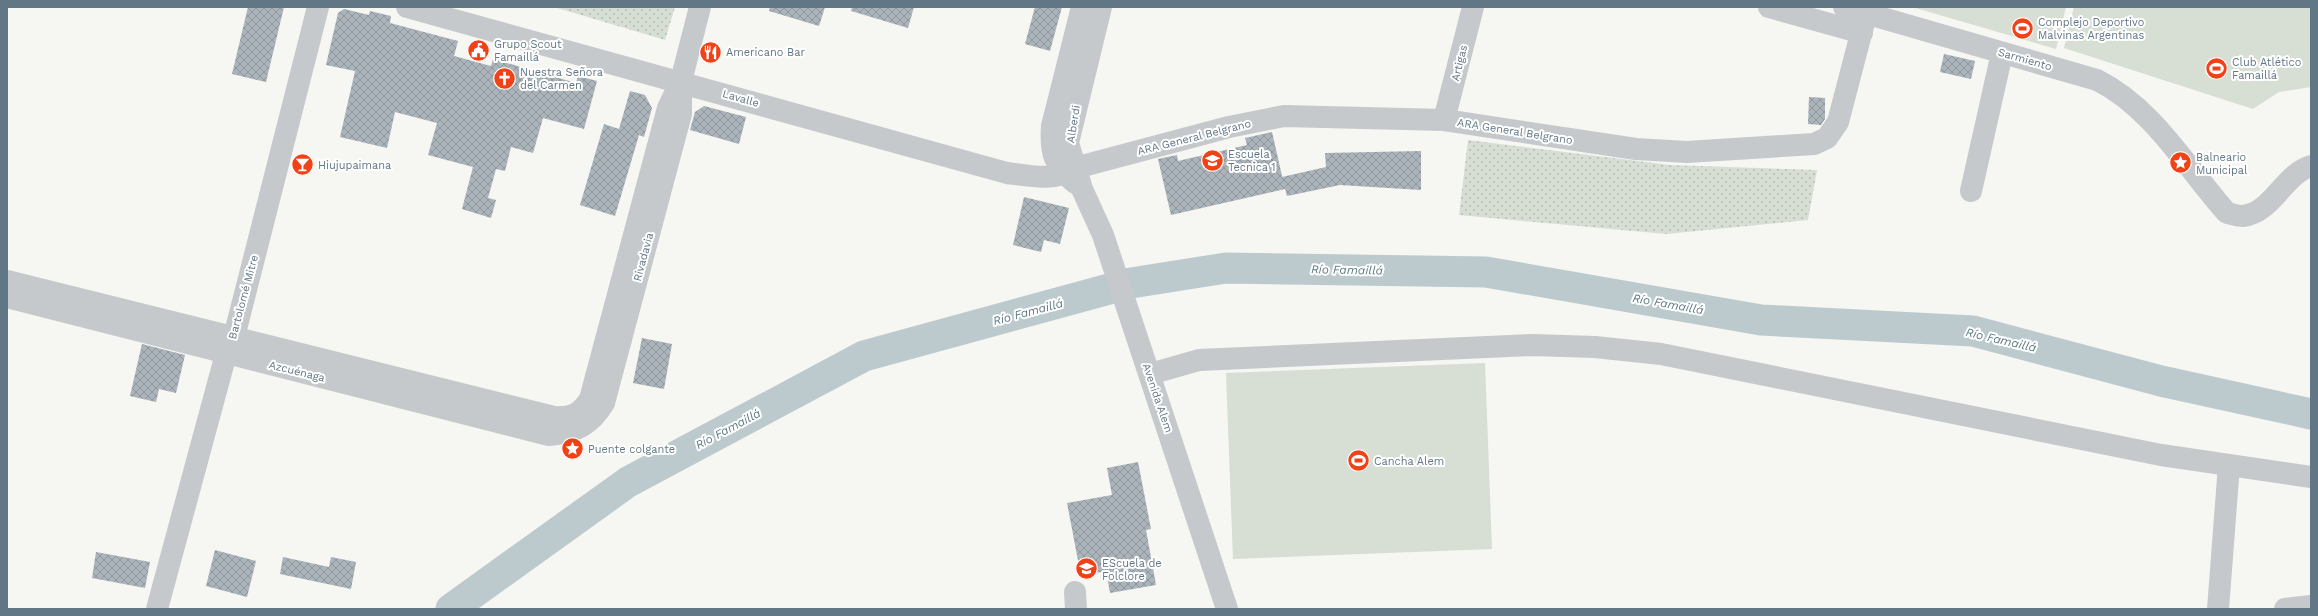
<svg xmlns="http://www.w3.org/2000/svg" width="2318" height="616" viewBox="0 0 2318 616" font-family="'Work Sans',sans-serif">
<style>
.green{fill:#d7ded3}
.park{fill:url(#park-dots)}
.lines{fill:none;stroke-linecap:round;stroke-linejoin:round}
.river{stroke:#bcc9cd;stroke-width:31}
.building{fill:url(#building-cross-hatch)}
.minor{stroke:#c5c9cc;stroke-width:22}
.labels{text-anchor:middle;stroke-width:4;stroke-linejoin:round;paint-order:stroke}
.poi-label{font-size:11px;fill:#627786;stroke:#fff;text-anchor:start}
.street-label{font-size:11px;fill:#627786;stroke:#fff}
.water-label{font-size:12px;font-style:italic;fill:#5e7a83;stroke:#fff}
</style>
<defs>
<pattern id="park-dots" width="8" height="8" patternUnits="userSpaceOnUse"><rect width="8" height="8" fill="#d7ded3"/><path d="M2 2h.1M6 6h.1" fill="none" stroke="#b2b9b1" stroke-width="1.8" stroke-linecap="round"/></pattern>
<pattern id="building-cross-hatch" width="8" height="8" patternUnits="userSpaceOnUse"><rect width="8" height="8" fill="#abb4ba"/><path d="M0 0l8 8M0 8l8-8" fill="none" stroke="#8f979d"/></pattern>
</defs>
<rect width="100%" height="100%" fill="#f6f6f2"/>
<path class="green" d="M1912,7h154l-10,42z
M2074,7h237v80l-32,5 -26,17 -189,-61z
M1485,363l7,186 -259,10 -7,-186z"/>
<path class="park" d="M554,7h121l-10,33z
M1468,140l202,25 147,5 -9,50 -142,14 -207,-19z"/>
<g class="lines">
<path class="river" d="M451,609l177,-127 236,-126 267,-73 95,-15 260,4 275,48 212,11 188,50 150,33"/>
</g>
<path class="building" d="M248,7h36l-18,75 -34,-8z
M770,7h55l-6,19 -50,-15z
M852,7h62l-6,21 -57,-17z
M1035,7h27l-12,44 -25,-7z
M344,9l25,6 1,-4 21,5 -1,7 68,18 -4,15 37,10 2,-7 83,24 2,-7 19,5 -13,48 -41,-11 -10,35 -22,-6 -6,24 -9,-2 -8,29 8,2 -5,18 -29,-9 11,-42 -45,-12 9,-32 -42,-11 -8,36 -47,-11 15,-66 -29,-6 12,-52z
M1944,54l31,7 -4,18 -31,-7z
M630,91l15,4 7,13 -8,29 -5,-2 -24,81 -35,-11 24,-81 15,5z
M1809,97l16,1v21l-4,6 -13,-1z
M704,106l42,11 -7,27 -49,-14 5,-18z
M1272,132l13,57 -114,26 -13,-56 19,-4 1,6 69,-16 -2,-7z
M1421,151v39l-81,-5 -53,11 -5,-19 44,-10 -1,-14z
M1024,197l45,11 -9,36 -16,-4 -3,12 -28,-7z
M642,338l30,6 -8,45 -31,-6z
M142,344l43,11 -9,38 -17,-4 -3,13 -26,-6z
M1138,462l13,67 -5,1 10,55 -46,8 -4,-22 -25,5 -14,-73 45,-8 -5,-27z
M215,550l41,11 -9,36 -41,-11z
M96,552l54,10 -5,26 -53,-10z
M283,557l46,10 2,-10 25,5 -5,27 -71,-15z"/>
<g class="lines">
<path class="minor" d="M407,7l600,166c23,3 48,9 68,-5l154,-41 55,-11 160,4 192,29 51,3 127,-8 13,-6 11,-16 30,-115
M1101,7l-33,136 14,46 21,46 124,374
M1769,7l93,26
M1844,7l253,73c56,28 89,87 130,133 5,1 11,3 16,3 29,-3 41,-42 68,-50
M681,81l19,-74
M1444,120l29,-113
M1075,183c-21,-18 -25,-30 -23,-57l30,-119
M1971,191l31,-138
M7,281l547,136c18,1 26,-3 36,-18l78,-291 13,-27v33l-77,289c-13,22 -29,30 -55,32l-542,-138
M1150,374l49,-14 333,-15 63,2 66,7 500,101 150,22
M1075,592l1,17
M157,609l69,-255 8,-17 84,-330
M2218,609l11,-144
M2285,609l26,-3"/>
</g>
<defs>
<symbol id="stadium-disc" viewBox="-11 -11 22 22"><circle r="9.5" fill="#f14117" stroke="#fff"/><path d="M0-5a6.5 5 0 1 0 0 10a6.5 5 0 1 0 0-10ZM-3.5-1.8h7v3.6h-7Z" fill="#fff"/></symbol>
<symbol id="civic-disc" viewBox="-11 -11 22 22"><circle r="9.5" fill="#f14117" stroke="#fff"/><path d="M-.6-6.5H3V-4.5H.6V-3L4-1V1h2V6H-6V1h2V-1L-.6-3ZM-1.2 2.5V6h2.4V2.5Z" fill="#fff"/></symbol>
<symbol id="restaurant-disc" viewBox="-11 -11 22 22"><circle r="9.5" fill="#f14117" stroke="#fff"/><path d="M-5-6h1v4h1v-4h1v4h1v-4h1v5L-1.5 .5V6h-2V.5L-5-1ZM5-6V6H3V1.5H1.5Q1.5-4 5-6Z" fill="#fff"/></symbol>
<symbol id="church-disc" viewBox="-11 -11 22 22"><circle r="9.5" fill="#f14117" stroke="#fff"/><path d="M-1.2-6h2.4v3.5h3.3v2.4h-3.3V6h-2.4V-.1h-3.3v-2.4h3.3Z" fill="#fff"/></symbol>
<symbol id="school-disc" viewBox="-11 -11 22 22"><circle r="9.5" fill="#f14117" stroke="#fff"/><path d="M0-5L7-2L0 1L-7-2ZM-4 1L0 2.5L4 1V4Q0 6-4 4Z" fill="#fff"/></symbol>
<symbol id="sight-disc" viewBox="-11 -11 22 22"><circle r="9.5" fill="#f14117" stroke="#fff"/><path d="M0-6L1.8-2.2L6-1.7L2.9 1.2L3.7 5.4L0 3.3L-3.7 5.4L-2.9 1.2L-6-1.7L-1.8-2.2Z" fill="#fff"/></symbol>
<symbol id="bar-disc" viewBox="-11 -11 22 22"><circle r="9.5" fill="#f14117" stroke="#fff"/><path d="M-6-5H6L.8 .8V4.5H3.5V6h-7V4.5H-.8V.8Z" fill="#fff"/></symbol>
</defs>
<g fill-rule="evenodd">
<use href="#stadium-disc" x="2010" y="16" width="25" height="25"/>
<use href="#civic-disc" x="466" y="38" width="25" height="25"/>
<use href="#restaurant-disc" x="698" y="40" width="25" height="25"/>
<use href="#stadium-disc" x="2204" y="56" width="25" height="25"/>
<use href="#church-disc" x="492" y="66" width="25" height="25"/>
<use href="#school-disc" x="1200" y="148" width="25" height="25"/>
<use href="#sight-disc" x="2168" y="150" width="25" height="25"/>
<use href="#bar-disc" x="290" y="152" width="25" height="25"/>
<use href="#sight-disc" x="560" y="436" width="25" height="25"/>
<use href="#stadium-disc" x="1346" y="448" width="25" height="25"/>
<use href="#school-disc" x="1074" y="556" width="25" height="25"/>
</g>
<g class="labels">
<g class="poi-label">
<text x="2038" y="26">Complejo Deportivo<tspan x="2038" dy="13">Malvinas Argentinas</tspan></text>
<text x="494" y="48">Grupo Scout<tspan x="494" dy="13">Famaillá</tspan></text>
<text x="726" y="56">Americano Bar</text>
<text x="2232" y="66">Club Atlético<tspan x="2232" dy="13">Famaillá</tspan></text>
<text x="520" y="76">Nuestra Señora<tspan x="520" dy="13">del Carmen</tspan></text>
<text x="1228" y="158">Escuela<tspan x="1228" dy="13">Tecnica 1</tspan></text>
<text x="2196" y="161">Balneario<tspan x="2196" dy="13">Municipal</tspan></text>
<text x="318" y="169">Hiujupaimana</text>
<text x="588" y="453">Puente colgante</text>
<text x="1374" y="465">Cancha Alem</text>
<text x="1102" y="567">EScuela de<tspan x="1102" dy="13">Folclore</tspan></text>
</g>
<g class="street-label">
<text transform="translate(2025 59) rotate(16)" y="4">Sarmiento</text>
<text transform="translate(1459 63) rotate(-76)" y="4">Artigas</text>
<text transform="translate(741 98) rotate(16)" y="4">Lavalle</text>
<text transform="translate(1073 124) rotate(-81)" y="4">Alberdi</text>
<text transform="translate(1515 131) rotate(9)" y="4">ARA General Belgrano</text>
<text transform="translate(1194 137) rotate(-14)" y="4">ARA General Belgrano</text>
<text transform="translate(643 257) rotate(-75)" y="4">Rivadavia</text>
<text transform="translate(243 297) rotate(-75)" y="4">Bartolomé Mitre</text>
<text transform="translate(297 371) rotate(14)" y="4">Azcuénaga</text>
<text transform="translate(1158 398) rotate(71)" y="4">Avenida Alem</text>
</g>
<g class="water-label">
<text transform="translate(1347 270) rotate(1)" y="4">Río Famaillá</text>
<text transform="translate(1668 304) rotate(10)" y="4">Río Famaillá</text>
<text transform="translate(1028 312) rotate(-15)" y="4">Río Famaillá</text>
<text transform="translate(2001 340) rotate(13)" y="4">Río Famaillá</text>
<text transform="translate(728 429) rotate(-28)" y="4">Río Famaillá</text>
</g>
</g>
<rect width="2318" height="616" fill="none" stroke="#627786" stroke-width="16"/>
</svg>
